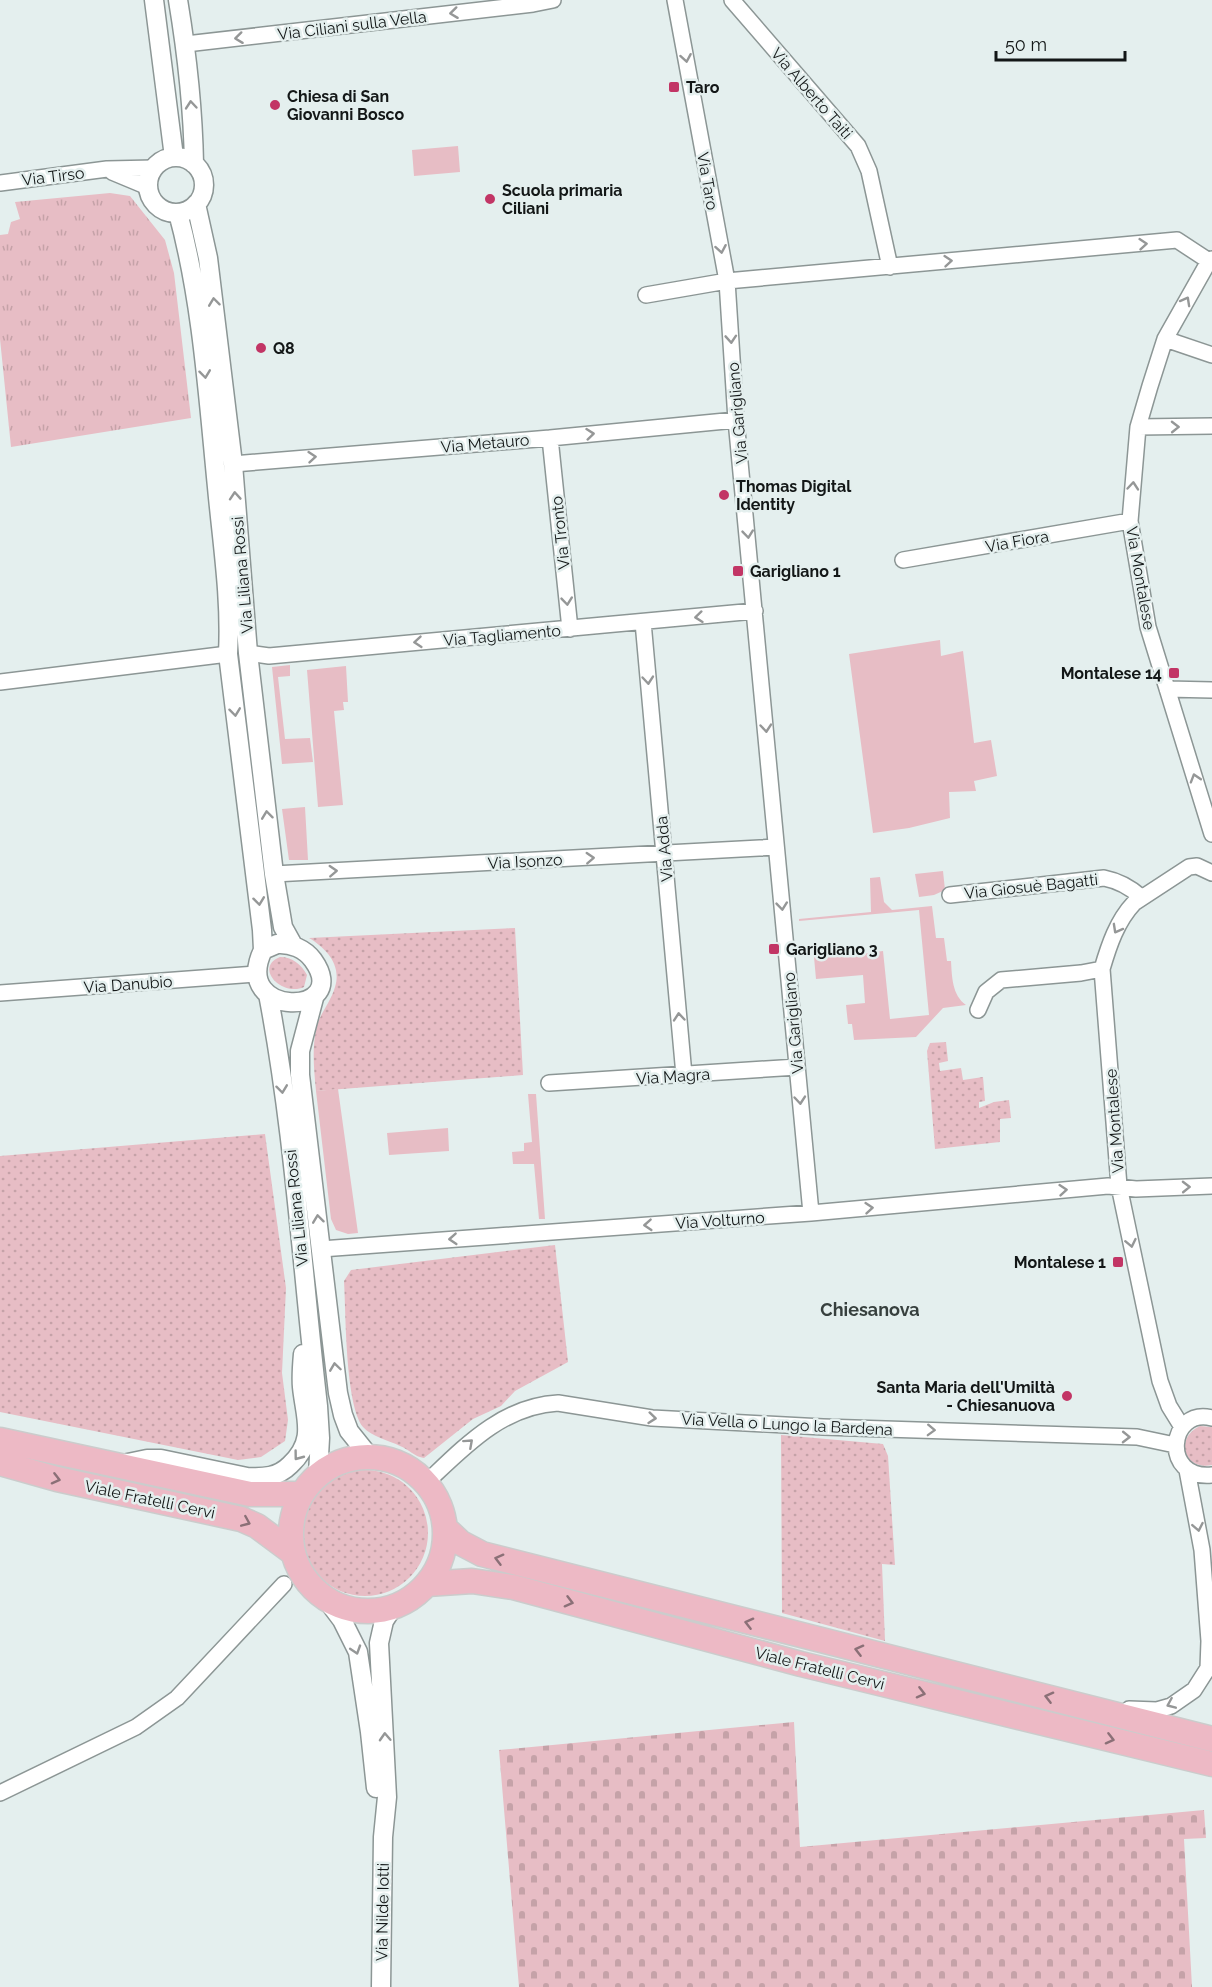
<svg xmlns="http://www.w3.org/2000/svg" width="1212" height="1987" viewBox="0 0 1212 1987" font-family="Raleway,sans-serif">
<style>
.grass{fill:url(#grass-dots)}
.cemetery{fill:url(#cemetery-stones)}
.park{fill:url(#park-tufts)}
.garden{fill:#e7bdc5}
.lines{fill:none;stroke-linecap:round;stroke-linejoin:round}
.minor-casing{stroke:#8c9695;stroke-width:18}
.tertiary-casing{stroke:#8c9695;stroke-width:21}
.primary-casing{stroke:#cbcccc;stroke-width:27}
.minor{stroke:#fff;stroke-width:15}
.tertiary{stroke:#fff;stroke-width:18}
.primary{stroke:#edb9c5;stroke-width:24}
.oneway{stroke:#959797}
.oneway2{stroke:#8b7077}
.poi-dot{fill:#c23565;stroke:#e4efee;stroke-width:2}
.labels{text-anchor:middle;stroke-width:5;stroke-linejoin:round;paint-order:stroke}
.street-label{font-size:16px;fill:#131717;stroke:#e4efee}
.poi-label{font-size:16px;font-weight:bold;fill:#131717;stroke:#e4efee;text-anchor:start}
.neighbourhood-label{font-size:18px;font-weight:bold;fill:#37403e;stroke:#e4efee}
</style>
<defs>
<pattern id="grass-dots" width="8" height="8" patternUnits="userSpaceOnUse" patternTransform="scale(1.5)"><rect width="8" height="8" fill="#e7bdc5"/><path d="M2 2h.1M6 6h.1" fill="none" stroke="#c5a2a8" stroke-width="1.8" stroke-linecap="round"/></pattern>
<pattern id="cemetery-stones" width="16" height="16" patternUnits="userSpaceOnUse" patternTransform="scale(1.5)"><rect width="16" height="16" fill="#e7bdc5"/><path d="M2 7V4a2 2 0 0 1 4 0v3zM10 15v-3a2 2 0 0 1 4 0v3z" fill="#c5a2a8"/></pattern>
<pattern id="park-tufts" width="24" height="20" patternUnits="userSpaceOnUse" patternTransform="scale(1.5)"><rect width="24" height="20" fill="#e7bdc5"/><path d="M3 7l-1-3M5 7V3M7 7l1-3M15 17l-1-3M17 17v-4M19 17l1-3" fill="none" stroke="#c5a2a8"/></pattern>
</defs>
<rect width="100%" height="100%" fill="#e4efee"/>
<path class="grass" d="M515,928l8,147 -207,16c-2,-21 -4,-41 0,-61 3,-16 15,-28 19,-43 7,-22 -9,-39 -26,-49z
M280,957c12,0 21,7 27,18l-3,12c-21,10 -51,-19 -24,-30z
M946,1042l2,19 -9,2 1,8 21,-3 2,12 20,-3 2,24 -6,1v6l15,-6 15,-2 2,18 -11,1v23l-65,7 -8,-98 3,-8z
M265,1134l21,154 -4,85 6,47 -3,21 -24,16 -23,3 -238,-48v-256z
M555,1245l13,117 -53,29 -14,15 -28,13 -49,39c-9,-1 -16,-9 -24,-12 -12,-6 -28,-9 -37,-19 -18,-23 -17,-114 -19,-146l7,-11z
M1200,1426l12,1v38c-28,6 -38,-27 -12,-39z
M781,1435l102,9 5,12 7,109 -13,-1 3,77 -103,-28z
M302 1533a63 63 0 1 1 126 0a63 63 0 1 1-126 0Z"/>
<path class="cemetery" d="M794,1722l6,125 404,-37 2,28 -22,1 8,148h-673l-20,-237z"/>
<path class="park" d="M110,193l20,3 35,44 9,33 17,145 -180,29 -11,-108v-104l8,-1 3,-12 9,-3 -5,-17z"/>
<path class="garden" d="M458,146l2,26 -46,4 -2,-26z
M940,640l1,16 22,-5 11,92 17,-3 6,36 -23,5 2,10 -27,1 1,26 -41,10 -36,5 -24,-179z
M290,665v11l-12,1 7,62 25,-1 3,24 -31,2 -10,-97z
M346,666l2,36h-5l1,8 -10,1 9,94 -25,2 -11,-137z
M305,807l3,53h-19l-7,-51z
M943,871l2,19 -11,5 -15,2 -4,-23z
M880,877l4,25 8,8 40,-4 4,32h8l3,23h4c1,16 1,34 15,44l-23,3 -27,29 -62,3 -2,-16h-4l-2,-19 19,-2 -2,-28 -47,4 -3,-33 23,-3 1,14 46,-6 7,68 39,-4 -10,-105 -120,11v-2l72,-7 -1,-34z
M338,1089l20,144 -10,1 -12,-4 -5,-11 -15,-128z
M528,1094h8l9,125h-6l-5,-55h-21l-1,-12 12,-1v-8l8,-1z
M448,1128l1,23 -60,4 -2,-22z"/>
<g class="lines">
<defs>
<path id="minor" d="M675,0l52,281 9,139 75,793
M732,0l126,146 11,25 21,96
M186,44l347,-40 20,-4
M112,172l36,15
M0,183l107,-14 47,-1
M1212,259l-3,2 -44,78 -15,47 -12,41 -8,94 18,106 64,207
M646,295l81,-14 450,-41 35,23
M1165,339l47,16
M1138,427l74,-1
M550,438l20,191
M233,464l317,-26 186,-18
M903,560l227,-39
M643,622l41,453
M248,653l21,3 486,-45
M0,682l228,-28
M1167,689l45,1
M274,874l502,-27
M950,895l154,-17c15,3 26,9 37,19
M0,993l256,-19
M978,1010l8,-18 15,-12 80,-7 21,-4
M549,1083l248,-16
M321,1249l490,-36 297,-27 28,3 76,-3
M1212,1418c-44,-11 -51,62 0,57
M1182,1427l-13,-21 -9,-25 -41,-195 -17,-217c7,-24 15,-48 32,-66l55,-36 8,-1 15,7
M426,1483c38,-36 76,-77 132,-80l94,15 171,9 314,10 38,8
M1129,1709l28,1 14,-4 23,-16 14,-22 1,-27 -7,-91 -15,-80
M0,1793l136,-66 41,-29 107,-114"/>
<path id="tertiary" d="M154,0l20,157
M178,0c9,54 15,109 16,164
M148 185a28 28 0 1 1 56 0a28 28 0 1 1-56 0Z
M196,204l12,54 25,206 15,189 26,221 9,53 10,18
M178,213c24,88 30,183 39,274 5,55 14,111 11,167l34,276 1,20
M277,944c14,-1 28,5 36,16 41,57 -83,59 -50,-10z
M268,994c26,135 34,275 50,412l2,32 -2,36
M314,998l-14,53v24l38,318 5,22 6,16 20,25
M123,1464l24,-5h14l86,18c17,1 31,0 43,-12 27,-25 15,-47 12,-78 -1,-11 0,-22 1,-33
M327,1600l15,20 16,32 12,80 6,56
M381,1987l2,-150 4,-40 -8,-154 5,-22 9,-14"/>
<path id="primary" d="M0,1440l250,54h51
M291 1534a77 77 0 1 1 154 0a77 77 0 1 1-154 0Z
M0,1463l57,16 184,40 16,7 35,26
M445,1528l16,15 21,11 730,185
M427,1584l45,-3 41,6 288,77 411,100"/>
</defs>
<use href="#minor" class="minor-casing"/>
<use href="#tertiary" class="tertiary-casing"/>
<use href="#primary" class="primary-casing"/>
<use href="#minor" class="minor"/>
<use href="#tertiary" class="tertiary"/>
<use href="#primary" class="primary"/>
</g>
<defs><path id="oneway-chevron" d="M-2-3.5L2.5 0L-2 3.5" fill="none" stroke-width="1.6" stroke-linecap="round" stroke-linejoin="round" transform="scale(1.5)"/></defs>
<g class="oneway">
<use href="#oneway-chevron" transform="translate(454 13) rotate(173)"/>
<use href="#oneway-chevron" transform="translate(239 38) rotate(173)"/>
<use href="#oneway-chevron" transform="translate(686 58) rotate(80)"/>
<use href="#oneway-chevron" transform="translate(191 105) rotate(-95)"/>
<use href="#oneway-chevron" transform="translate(1143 244) rotate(-5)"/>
<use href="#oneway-chevron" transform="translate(721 249) rotate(80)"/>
<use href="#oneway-chevron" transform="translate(948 261) rotate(-5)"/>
<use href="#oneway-chevron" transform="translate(1186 301) rotate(-61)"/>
<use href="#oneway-chevron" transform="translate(214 302) rotate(-97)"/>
<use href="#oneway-chevron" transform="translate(731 339) rotate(86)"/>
<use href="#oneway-chevron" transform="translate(205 374) rotate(83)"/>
<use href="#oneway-chevron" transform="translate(1175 427) rotate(-1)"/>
<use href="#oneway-chevron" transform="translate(590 434) rotate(-6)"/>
<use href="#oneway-chevron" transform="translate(312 457) rotate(-5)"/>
<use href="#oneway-chevron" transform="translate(1133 486) rotate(-85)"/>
<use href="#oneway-chevron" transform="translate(235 496) rotate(-94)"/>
<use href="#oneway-chevron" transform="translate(748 534) rotate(84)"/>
<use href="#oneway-chevron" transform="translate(567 601) rotate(84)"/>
<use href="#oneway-chevron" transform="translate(699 617) rotate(174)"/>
<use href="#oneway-chevron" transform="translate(418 642) rotate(175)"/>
<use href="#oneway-chevron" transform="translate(648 680) rotate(85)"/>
<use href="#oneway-chevron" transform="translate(235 712) rotate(83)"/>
<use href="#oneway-chevron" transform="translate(766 728) rotate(85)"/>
<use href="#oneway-chevron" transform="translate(1195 778) rotate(-107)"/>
<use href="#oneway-chevron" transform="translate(267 815) rotate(-97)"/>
<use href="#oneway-chevron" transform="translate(590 858) rotate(-3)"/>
<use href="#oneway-chevron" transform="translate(333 871) rotate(-3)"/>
<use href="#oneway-chevron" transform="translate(259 901) rotate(83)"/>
<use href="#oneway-chevron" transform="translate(782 906) rotate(84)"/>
<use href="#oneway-chevron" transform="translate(1117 929) rotate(119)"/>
<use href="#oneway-chevron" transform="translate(679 1017) rotate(-95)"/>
<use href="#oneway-chevron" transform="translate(282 1089) rotate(83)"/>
<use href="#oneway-chevron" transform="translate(800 1100) rotate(85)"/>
<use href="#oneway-chevron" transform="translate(1186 1187) rotate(-1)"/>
<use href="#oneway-chevron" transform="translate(1063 1190) rotate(-5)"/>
<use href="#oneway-chevron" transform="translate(869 1208) rotate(-5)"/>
<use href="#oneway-chevron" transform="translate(318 1219) rotate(-97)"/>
<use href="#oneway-chevron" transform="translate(648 1225) rotate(176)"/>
<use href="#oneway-chevron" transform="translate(453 1239) rotate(176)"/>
<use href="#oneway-chevron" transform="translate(1131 1243) rotate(78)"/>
<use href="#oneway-chevron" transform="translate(335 1367) rotate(-98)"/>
<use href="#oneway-chevron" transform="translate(652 1418) rotate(6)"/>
<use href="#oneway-chevron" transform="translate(931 1430) rotate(2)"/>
<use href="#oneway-chevron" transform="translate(1126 1437) rotate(1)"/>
<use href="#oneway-chevron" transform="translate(469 1443) rotate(-42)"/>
<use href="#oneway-chevron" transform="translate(298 1456) rotate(127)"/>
<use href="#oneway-chevron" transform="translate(1198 1527) rotate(79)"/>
<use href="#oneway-chevron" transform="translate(356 1650) rotate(72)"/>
<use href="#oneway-chevron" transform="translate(1171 1704) rotate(157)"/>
<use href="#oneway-chevron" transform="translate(385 1737) rotate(-93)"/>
</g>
<g class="oneway2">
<use href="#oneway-chevron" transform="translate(56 1479) rotate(14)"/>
<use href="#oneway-chevron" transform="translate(246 1522) rotate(23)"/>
<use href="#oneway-chevron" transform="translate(499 1559) rotate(-165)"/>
<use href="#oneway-chevron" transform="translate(569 1602) rotate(15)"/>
<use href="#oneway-chevron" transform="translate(749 1623) rotate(-166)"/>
<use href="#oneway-chevron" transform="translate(859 1650) rotate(-166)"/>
<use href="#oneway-chevron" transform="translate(921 1693) rotate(14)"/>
<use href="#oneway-chevron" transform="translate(1049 1697) rotate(-166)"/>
<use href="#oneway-chevron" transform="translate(1110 1739) rotate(14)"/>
</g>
<g class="poi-dot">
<rect x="668" y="81" width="12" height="12" rx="3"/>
<circle cx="275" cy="105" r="6"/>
<circle cx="490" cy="199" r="6"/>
<circle cx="261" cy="348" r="6"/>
<circle cx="724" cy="495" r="6"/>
<rect x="732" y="565" width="12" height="12" rx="3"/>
<rect x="1168" y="667" width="12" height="12" rx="3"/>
<rect x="768" y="943" width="12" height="12" rx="3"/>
<rect x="1112" y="1256" width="12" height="12" rx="3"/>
<circle cx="1067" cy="1396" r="6"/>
</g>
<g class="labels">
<g class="street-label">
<text transform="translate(352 25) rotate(-7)" y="6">Via Ciliani sulla Vella</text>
<text transform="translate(812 93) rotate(49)" y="6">Via Alberto Taiti</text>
<text transform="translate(53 176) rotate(-7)" y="6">Via Tirso</text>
<text transform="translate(708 181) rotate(80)" y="6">Via Taro</text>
<text transform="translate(737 413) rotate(-95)" y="6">Via Garigliano</text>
<text transform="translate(485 443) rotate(-5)" y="6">Via Metauro</text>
<text transform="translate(560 533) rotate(-96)" y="6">Via Tronto</text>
<text transform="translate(1017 541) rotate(-10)" y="6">Via Fiora</text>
<text transform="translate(242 575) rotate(-95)" y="6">Via Liliana Rossi</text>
<text transform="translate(1141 578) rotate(80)" y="6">Via Montalese</text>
<text transform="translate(502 635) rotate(-5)" y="6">Via Tagliamento</text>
<text transform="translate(664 849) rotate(-95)" y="6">Via Adda</text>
<text transform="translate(525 861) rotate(-3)" y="6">Via Isonzo</text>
<text transform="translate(1031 886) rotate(-6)" y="6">Via Giosuè Bagatti</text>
<text transform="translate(128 984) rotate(-4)" y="6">Via Danubio</text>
<text transform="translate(793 1023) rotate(-95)" y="6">Via Garigliano</text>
<text transform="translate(673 1076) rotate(-4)" y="6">Via Magra</text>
<text transform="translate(1114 1121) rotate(-94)" y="6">Via Montalese</text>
<text transform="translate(296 1208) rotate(-96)" y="6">Via Liliana Rossi</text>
<text transform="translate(720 1220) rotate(-4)" y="6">Via Volturno</text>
<text transform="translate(787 1424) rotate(3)" y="6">Via Vella o Lungo la Bardena</text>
<text transform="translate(150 1499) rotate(12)" y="6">Viale Fratelli Cervi</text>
<text transform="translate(820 1668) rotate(14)" y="6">Viale Fratelli Cervi</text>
<text transform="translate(382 1912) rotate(-89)" y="6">Via Nilde Iotti</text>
</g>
<g class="poi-label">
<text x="686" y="93">Taro</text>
<text x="287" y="102">Chiesa di San<tspan x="287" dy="18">Giovanni Bosco</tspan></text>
<text x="502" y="196">Scuola primaria<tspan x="502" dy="18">Ciliani</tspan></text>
<text x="273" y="354">Q8</text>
<text x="736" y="492">Thomas Digital<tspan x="736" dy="18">Identity</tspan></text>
<text x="750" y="577">Garigliano 1</text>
<text x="1162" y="679" text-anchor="end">Montalese 14</text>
<text x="786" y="955">Garigliano 3</text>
<text x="1106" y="1268" text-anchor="end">Montalese 1</text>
<text x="1055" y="1393" text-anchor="end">Santa Maria dell'Umiltà<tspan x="1055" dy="18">- Chiesanuova</tspan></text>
</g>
<g class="neighbourhood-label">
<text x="870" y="1316">Chiesanova</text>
</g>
</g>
<path d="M996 51v9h129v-9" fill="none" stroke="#131717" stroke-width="3"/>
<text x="1005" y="51" font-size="18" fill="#131717" stroke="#e4efee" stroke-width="4.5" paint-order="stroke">50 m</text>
</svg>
